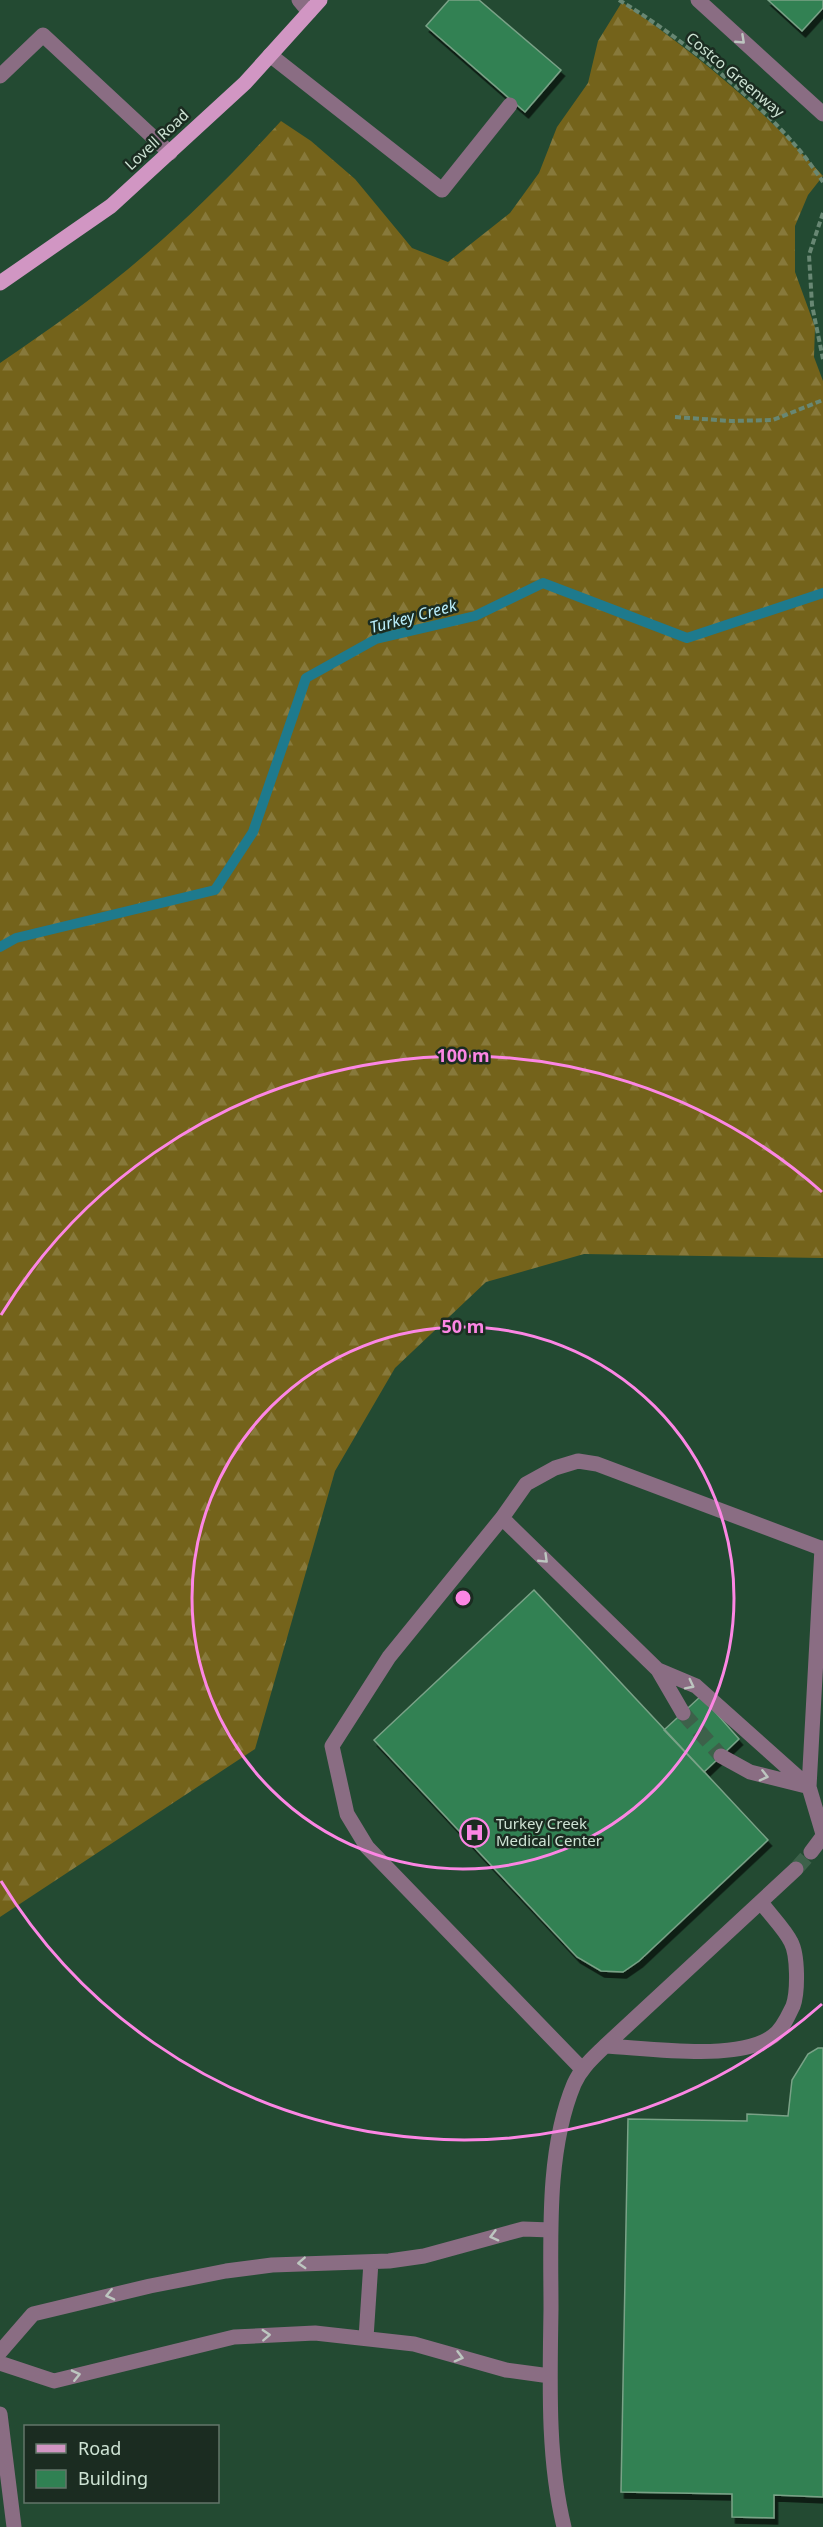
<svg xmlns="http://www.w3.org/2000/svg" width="823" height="2527" viewBox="0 0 823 2527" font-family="'Noto Sans',sans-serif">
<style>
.forest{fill:url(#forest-firs)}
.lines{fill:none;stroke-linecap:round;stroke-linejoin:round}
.stream{stroke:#1e7a8d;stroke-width:10}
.building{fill:#308153;stroke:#7aa287;stroke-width:1.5;filter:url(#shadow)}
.minor-tunnel{stroke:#3d614a;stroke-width:15;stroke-dasharray:15 8;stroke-linecap:butt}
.path{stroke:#688773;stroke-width:4;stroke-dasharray:6 3;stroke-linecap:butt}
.minor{stroke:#8a6d83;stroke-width:15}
.major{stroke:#d196c3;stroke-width:15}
.oneway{stroke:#bdc6c0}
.ring{fill:none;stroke:#fc86e4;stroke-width:3}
.labels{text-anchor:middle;stroke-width:5;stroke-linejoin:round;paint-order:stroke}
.street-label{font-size:15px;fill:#cee3d4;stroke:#1b2c21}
.poi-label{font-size:15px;fill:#cee3d4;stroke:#1b2c21;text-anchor:start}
.water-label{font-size:16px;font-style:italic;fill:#baeefb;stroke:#1b2c21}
.centre{fill:#fc86e4;stroke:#1b2c21;stroke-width:3}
.ring-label{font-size:18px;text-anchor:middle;font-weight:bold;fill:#fc86e4;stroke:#1b2c21;stroke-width:5;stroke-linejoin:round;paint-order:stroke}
</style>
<defs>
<pattern id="forest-firs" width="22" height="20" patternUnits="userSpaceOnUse" patternTransform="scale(1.5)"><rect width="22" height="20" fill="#74631b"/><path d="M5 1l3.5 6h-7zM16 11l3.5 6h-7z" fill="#87793b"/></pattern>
<filter id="shadow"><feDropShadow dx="3.5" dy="6" stdDeviation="0" flood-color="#0009"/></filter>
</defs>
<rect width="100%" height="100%" fill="#234a32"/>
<path class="forest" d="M622,2c76,54 138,103 201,174l-15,19 -13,31v46l20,55 -1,30 9,24v877l-239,-4 -98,28 -91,86 -60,103 -80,278 -255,168v-1554c50,-34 101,-70 147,-110 48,-41 92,-86 134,-132l30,20 44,38 57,69 36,14 62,-49 29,-40 18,-46 31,-44 10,-42z"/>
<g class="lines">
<path class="stream" d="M0,947l16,-9 199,-48 38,-58 53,-154 70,-39 99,-23 68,-33 144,55 136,-45"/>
</g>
<path class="building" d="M449,0h30l82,70 -36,42 -99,-86z
M768,0h55v8l-21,23z
M534,1590l234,250 -129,121 -16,11 -22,-1 -24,-14 -203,-217z
M701,1696l38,43 -35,33 -40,-42z
M818,2048h5v449l-49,-2v23l-42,-1v-23l-111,-2 7,-373 119,2v-7l41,2 4,-36 16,-26z"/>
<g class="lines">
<path class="minor-tunnel" d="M683,1713l38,43
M796,1869l15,-17"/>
<path class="path" d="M619,0c58,35 132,94 176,145 10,11 19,24 28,37
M823,213l-14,42 3,50 11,54
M675,417l56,4 42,-1 50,-20"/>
<path class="minor" d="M299,0l10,12
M698,0l125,114
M270,55l172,135 68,-85
M0,76l43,-41 127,118
M502,1518l156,152 38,16 113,101
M822,1548l-13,239 14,47
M658,1670l25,43
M721,1756l29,16 56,14
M811,1852l12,-16
M605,2046c43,2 134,16 168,-10 10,-7 15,-20 20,-30 5,-14 5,-51 -2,-64 -7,-14 -21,-27 -30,-40
M582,2069l-215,-222 -20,-33 -15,-68 57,-89 113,-139 24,-34 29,-16 23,-7 19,3 226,85
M366,2338l5,-76
M0,2352l33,-38 117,-28 76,-15 46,-6 117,-4 35,-5 99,-27 28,1
M0,2363l54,18 180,-44 81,-4 99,11 92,26 44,6
M0,2414l14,113
M564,2527c-17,-70 -14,-146 -13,-218 0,-71 -5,-158 23,-225 7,-16 19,-26 31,-38l191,-177"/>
<path class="major" d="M0,283l111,-77 134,-123 75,-83"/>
</g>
<defs><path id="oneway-chevron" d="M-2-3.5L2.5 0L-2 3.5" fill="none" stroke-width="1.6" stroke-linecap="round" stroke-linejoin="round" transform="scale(1.5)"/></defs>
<g class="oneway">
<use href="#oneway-chevron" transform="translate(741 40) rotate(43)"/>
<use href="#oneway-chevron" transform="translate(544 1559) rotate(44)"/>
<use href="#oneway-chevron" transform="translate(690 1685) rotate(27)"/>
<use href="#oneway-chevron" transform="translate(764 1776) rotate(14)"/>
<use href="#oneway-chevron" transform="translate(494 2236) rotate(165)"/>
<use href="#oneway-chevron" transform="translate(302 2263) rotate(177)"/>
<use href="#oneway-chevron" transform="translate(110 2295) rotate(167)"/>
<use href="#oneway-chevron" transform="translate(266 2335) rotate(-3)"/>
<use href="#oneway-chevron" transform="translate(459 2357) rotate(15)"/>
<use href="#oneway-chevron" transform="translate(76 2375) rotate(-13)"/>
</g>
<g class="ring">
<circle cx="463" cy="1598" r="271"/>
<path d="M822 2004A542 542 0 0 1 1 1881M1 1315A542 542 0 0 1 822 1192"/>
</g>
<defs>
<symbol id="hospital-ring" viewBox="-11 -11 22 22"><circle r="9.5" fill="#1b2c21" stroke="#fc86e4" stroke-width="1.5"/><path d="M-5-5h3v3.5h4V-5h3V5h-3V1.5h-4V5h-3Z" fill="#fc86e4"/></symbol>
</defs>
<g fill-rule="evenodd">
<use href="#hospital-ring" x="458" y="1816" width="33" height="33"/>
</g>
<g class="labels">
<g class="street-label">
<text transform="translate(735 75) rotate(40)" y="5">Costco Greenway</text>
<text transform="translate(157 140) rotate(-43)" y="5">Lovell Road</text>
</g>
<g class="poi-label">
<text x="496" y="1829">Turkey Creek<tspan x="496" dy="17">Medical Center</tspan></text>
</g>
<g class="water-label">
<text transform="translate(413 616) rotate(-15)" y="6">Turkey Creek</text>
</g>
</g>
<circle cx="463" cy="1598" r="9" class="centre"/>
<g class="ring-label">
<text x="463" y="1062">100 m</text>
<text x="463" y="1333">50 m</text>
</g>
<rect x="24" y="2425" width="195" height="78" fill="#1b2c21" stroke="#637569" stroke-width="1.5"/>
<rect x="36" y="2444" width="30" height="9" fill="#d196c3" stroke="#637569" stroke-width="1.5"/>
<text x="78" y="2455" font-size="18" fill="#cee3d4">Road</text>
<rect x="36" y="2470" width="30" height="18" fill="#308153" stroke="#637569" stroke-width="1.5"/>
<text x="78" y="2485" font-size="18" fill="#cee3d4">Building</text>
</svg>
